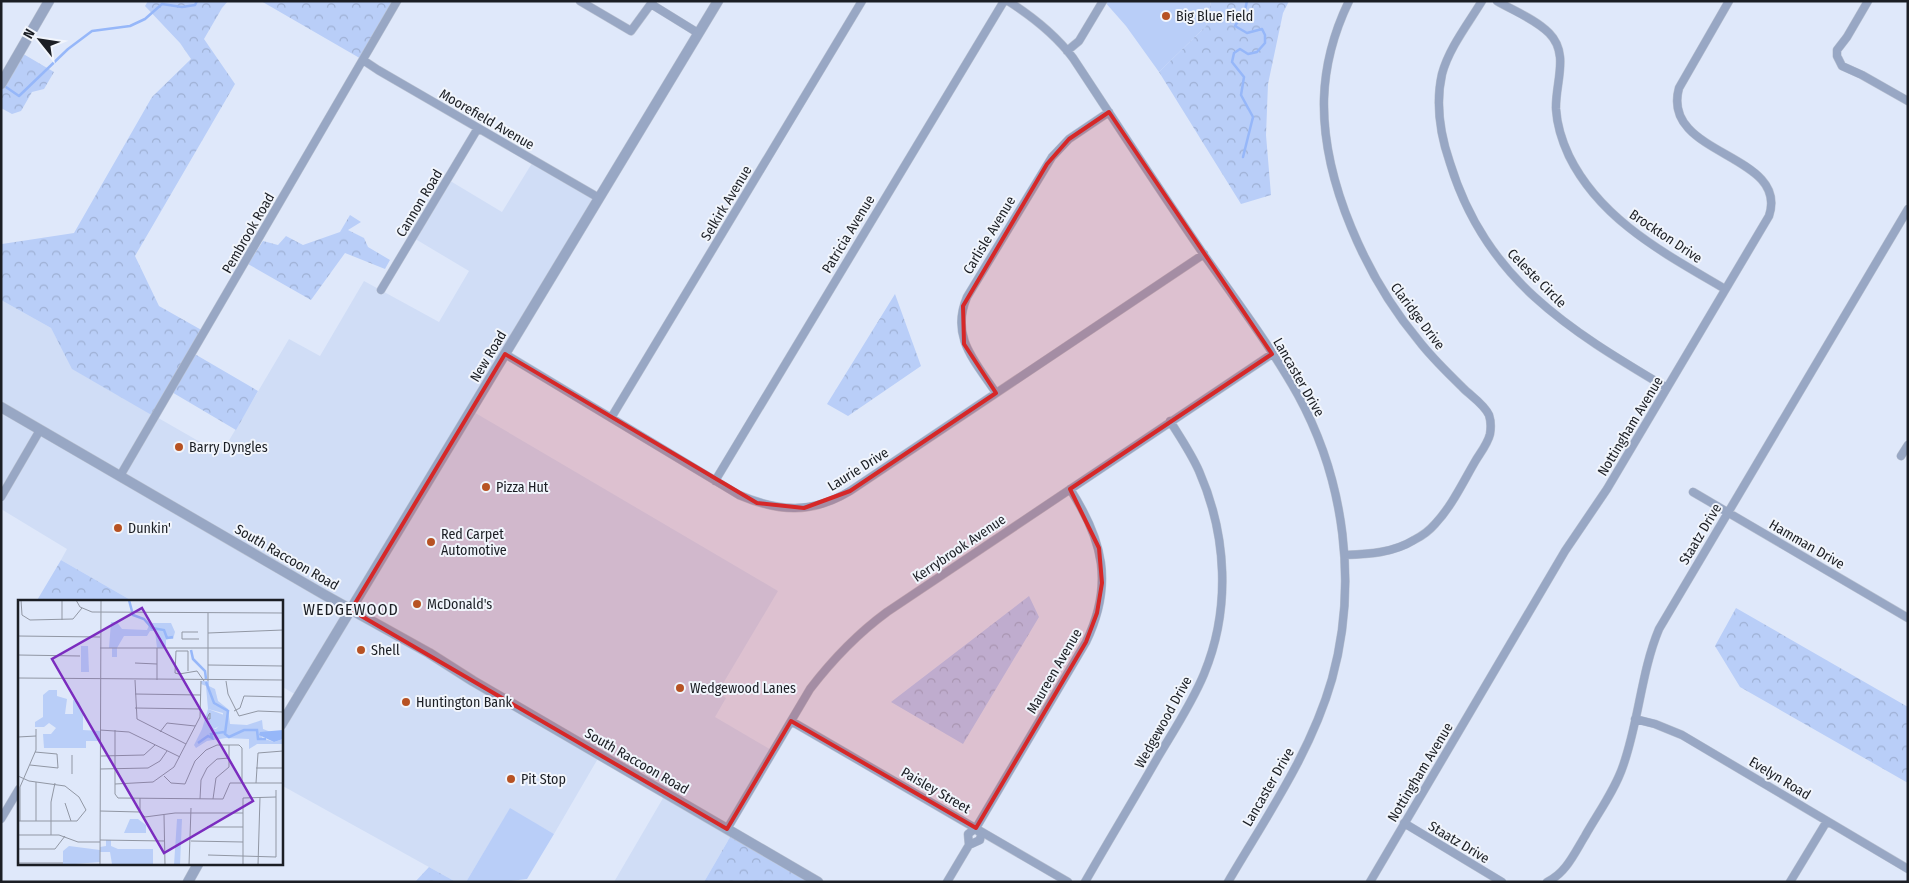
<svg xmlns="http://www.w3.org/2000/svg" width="1909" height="883" viewBox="0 0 1909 883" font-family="'Fira Sans Condensed',sans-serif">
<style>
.built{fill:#d0ddf6}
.green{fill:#b9cef8}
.forest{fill:url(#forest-crowns)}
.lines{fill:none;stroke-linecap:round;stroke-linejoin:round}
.stream{stroke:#96b7f9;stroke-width:2.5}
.minor-casing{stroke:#bcc4d3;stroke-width:9}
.tertiary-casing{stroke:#bcc4d3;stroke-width:11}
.minor{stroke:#98a7c4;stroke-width:8}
.tertiary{stroke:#98a7c4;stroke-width:10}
.marked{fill:#d62828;fill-opacity:0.2;stroke:#d62828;stroke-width:4;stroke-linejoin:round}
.poi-dot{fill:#b75223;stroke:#f1f5fc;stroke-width:2}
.labels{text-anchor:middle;stroke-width:4;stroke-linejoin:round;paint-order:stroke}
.poi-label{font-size:14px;fill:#1b1e24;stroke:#f1f5fc;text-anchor:start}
.street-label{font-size:14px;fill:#1b1e24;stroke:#f1f5fc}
.quarter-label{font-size:16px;letter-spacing:1px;fill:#1b1e24;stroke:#f1f5fc}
.inset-river{fill:none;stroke:#96b7f9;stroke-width:2.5}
.inset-road{fill:none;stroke:#9197a4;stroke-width:1}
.view{fill:#7b2cbf;fill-opacity:0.15;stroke:#7b2cbf;stroke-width:2.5}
.inset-edge{fill:none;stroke:#1b1e24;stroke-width:2.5}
</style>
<defs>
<pattern id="forest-crowns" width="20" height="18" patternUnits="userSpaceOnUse" patternTransform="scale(1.25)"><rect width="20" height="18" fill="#b9cef8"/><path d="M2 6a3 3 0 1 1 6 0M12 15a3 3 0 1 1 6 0" fill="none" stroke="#9eb0d4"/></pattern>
</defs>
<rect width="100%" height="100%" fill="#dfe8fa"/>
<path class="built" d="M534,160l65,38 -127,213 306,180 -60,101 8,6 -11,19 58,34 -46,77 6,4 -29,50h-90l52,-89 -66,-38 -46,79 -44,-25 -44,73h-10l-175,-97v-60l17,-29 -17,-10v-84h-147l-73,-42 6,-11 -66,-40v-209l50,28 22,41 148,85 68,-115 31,17 44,-75 75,41 30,-51 -57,-34 35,-58 55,33z"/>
<path class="green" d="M1104,1h107l-5,25 -47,46 -33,-46z
M510,808l44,26 -27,45 -25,3h-36z"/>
<path class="forest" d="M148,1h80l-6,7 -18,31 31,45 -100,172 24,50 46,26 -12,21 65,38 -22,39 -66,-39 -15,26 -83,-48 -21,-41 -50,-28 1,-56 72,-11 78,-136 39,-38 -11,-16 -35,-37z
M261,1h136l-34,59z
M1211,1h78l-6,12 -15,71 -2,51 5,60 -30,9 -82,-132 47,-46z
M20,52l34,20 -10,17 -12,3 -11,19 -9,3 -11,-6v-34z
M350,215l11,7 -13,8 16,8 4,9 22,13 -5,9 -40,-16 -34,47 -63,-36 15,-23 15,4 8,-9 17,9 37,-13z
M895,294l26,72 -73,50 -21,-12z
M61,560l73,42h-98z
M1029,596l10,21 -76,127 -72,-42z
M1736,608l172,99v76l-168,-96 -25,-41z
M733,832l77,45 -3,5h-103z
M429,867l27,15h-41z"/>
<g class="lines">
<path class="stream" d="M3,85l16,11 49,-47 24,-18 38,-5 15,-7 17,-15 20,3 13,-2 2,-4
M1243,157l10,-40 -12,-22 3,-18 -12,-15 2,-9 6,-4 8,5 9,-2 8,-9v-8l-3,-6 -15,4 -12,-7 10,-16 2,-9"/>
<defs>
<path id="minor" d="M580,1l51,30 22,-30
M1008,1c25,16 47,33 65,57 43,65 85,130 129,194 33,47 68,93 96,143 47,86 60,190 34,284 -21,74 -66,138 -104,203
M1482,1c-14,23 -33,47 -40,73 -7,31 -2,60 8,89 36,117 118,166 217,225
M1497,1c17,10 38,18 52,32 21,21 6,50 7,76 1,16 6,32 13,47 32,65 97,98 156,133
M1868,1l-21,36 -10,13v6l5,10 20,9 46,26
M651,4l47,29
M1067,51l12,-10 24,-40
M363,60l15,10 221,128
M381,290l97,-162
M505,354l234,141c40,17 73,19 111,-4l354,-237
M996,393c-21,-32 -46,-56 -29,-96l85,-140 17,-18 40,-27
M611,418l251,-417
M1901,456l7,-11
M120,476l277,-475
M715,481l289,-480
M1693,492l215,126
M1,497l39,-67
M1345,555c24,-1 48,-2 69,-15 8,-4 15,-9 21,-16 17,-18 28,-42 41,-64 5,-8 12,-17 14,-26 1,-6 1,-13 -1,-19 -5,-11 -18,-19 -26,-27 -15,-15 -31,-30 -44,-47 -52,-62 -97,-160 -95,-242 1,-34 10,-67 25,-98
M1635,719l20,5 27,11 226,134
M791,721l277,161
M1,819l18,-30
M1404,823l98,59
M976,828l110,-186c28,-58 17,-102 -16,-153
M727,829l83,-140c23,-30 47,-55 77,-77l385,-258
M969,845l11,-5 1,-6 -4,-4
M947,882l22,-37 -1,-11 8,-6
M1085,882c24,-42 49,-83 73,-125 16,-27 34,-54 46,-83 27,-65 23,-139 -5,-203 -8,-18 -19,-34 -29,-50
M1370,882l195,-331 42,-62 162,-273c21,-63 -109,-60 -90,-128l50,-87
M1547,882c19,-9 27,-28 38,-46 13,-23 30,-46 38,-70 16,-45 18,-94 36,-137l249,-420
M1790,882l37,-61"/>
<path id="tertiary" d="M1,84l48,-83
M1,407l322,187 106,59 44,28 345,201
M281,725l437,-724
M188,882l10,-18"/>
</defs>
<use href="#minor" class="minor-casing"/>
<use href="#tertiary" class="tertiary-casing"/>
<use href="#minor" class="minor"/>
<use href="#tertiary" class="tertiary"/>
</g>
<path class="marked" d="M1109,112l163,242 -202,135 29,59 3,35 -5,30 -11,29 -110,186 -185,-107 -64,108 -376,-219 154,-256 252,149 47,5 46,-17 146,-98 -32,-49 -1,-38 84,-142 22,-25z"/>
<g class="poi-dot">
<circle cx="1166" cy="16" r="5"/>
<circle cx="179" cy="447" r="5"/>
<circle cx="486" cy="487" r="5"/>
<circle cx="118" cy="528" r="5"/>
<circle cx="431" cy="542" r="5"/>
<circle cx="417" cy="604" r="5"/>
<circle cx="361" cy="650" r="5"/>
<circle cx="680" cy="688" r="5"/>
<circle cx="406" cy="702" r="5"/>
<circle cx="511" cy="779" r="5"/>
</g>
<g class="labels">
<g class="poi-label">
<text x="1176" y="21">Big Blue Field</text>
<text x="189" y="452">Barry Dyngles</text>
<text x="496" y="492">Pizza Hut</text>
<text x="128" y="533">Dunkin'</text>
<text x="441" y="539">Red Carpet<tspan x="441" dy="16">Automotive</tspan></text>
<text x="427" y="609">McDonald's</text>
<text x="371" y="655">Shell</text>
<text x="690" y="693">Wedgewood Lanes</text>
<text x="416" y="707">Huntington Bank</text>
<text x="521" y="784">Pit Stop</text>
</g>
<g class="street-label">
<text transform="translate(487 119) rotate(30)" y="5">Moorefield Avenue</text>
<text transform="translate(419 203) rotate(-59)" y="5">Cannon Road</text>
<text transform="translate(726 203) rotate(-59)" y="5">Selkirk Avenue</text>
<text transform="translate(248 233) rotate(-60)" y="5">Pembrook Road</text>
<text transform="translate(848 234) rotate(-59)" y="5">Patricia Avenue</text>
<text transform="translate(989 235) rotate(-59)" y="5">Carlisle Avenue</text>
<text transform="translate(1666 236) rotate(34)" y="5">Brockton Drive</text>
<text transform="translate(1537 278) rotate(45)" y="5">Celeste Circle</text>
<text transform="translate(1418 316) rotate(53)" y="5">Claridge Drive</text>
<text transform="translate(488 356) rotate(-59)" y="5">New Road</text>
<text transform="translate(1299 377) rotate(60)" y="5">Lancaster Drive</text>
<text transform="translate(1630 426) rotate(-59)" y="5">Nottingham Avenue</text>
<text transform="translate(858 469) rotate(-32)" y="5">Laurie Drive</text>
<text transform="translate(1700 534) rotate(-59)" y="5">Staatz Drive</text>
<text transform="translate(1807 544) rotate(30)" y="5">Hamman Drive</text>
<text transform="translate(959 548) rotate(-34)" y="5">Kerrybrook Avenue</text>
<text transform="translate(287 557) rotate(30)" y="5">South Raccoon Road</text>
<text transform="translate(1054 671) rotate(-60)" y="5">Maureen Avenue</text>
<text transform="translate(1163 722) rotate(-61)" y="5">Wedgewood Drive</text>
<text transform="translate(637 761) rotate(30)" y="5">South Raccoon Road</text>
<text transform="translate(1420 772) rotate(-59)" y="5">Nottingham Avenue</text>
<text transform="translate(1780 778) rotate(31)" y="5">Evelyn Road</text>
<text transform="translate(1268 787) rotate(-60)" y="5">Lancaster Drive</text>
<text transform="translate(936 790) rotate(30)" y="5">Paisley Street</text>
<text transform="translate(1459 842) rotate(31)" y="5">Staatz Drive</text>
</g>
<g class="quarter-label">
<text x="351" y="615">WEDGEWOOD</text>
</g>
</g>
<g transform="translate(18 600)">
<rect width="265" height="265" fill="#dfe8fa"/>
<path d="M190,109l16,6 -1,9 -13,7 -8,-2z" fill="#b9cef8"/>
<path d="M93,22h6l5,7 25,1 3,-7h21l4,9 -2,7h-7v9h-9l-2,-17h-5l-3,5h-23l-7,12v9h-5v-9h-3zM63,46h7l1,26h-8zM183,81h8v5l6,3 3,12 10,8 2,15 17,1 15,-5 1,9 8,3h-10l1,6 12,4 9,-3v5h-26l-8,5v-10l-23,-1 -19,3 -11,7 -2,-3 8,-16h14l7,-8v-8l-15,-4 -2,-23 -5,-2zM31,90h8v6l10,3 -2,15h8v-14l6,2 4,10v18l17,1v10h-14v7h-42l-1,-14h8l5,-6 -7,-5 -5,4h-9v-5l8,-5v-22zM112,219h8l8,6v8h-22zM159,219h5l-2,46h-6zM88,240h5v6l7,3h35v16l-41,-1 -2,-12h-10v10l-37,3v-14l6,-5 31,4v-3l6,-1z" fill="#b9cef8"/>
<path d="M265,130v9l-9,3 -15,-7 1,-3z" fill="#96b7f9"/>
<path class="inset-river" d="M111,0l4,15 11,4 8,9 12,2 3,8 6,-1M173,50l2,9 12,12 1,8M188,82l8,21 14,8 -3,23 4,3 15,-7h13l1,9h8M180,143l10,-7 4,2 -1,-4 13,-2"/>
<path class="inset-road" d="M3,0l1,15 8,5 43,-1 9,-11M58,0l4,7 12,5 191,1M44,20v-20M180,32h-16v7h17M190,33l75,-3M0,36l82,1M0,39v26M82,48h183M0,55l62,1M117,63l22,1M190,65l75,1M161,74l-4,-1 1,-22h12v20M161,74l18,-3 7,10M0,78l265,2M117,80l2,39 49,25M139,80v-32M190,81v-68M208,81l2,13 11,22 19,-5 25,1M117,94l66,1M117,108l66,1M216,111l6,-3 4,-12 39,1M192,113v6h-3l2,-5zM82,130l29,2 51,25M97,130v64l3,4 105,1 7,-16h53M142,132l7,-9 28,3M0,137l18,-1M54,155v19M83,156l43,-1 11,-10M12,165l28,3 -1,-14 -22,-2M238,168h27M82,169l48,-1 12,-7 7,-10M0,176l11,5 36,5 14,11 7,13M146,176l7,7 14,1 10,-23 11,-11 11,-5h22l3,3v35M238,183l2,-30 25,-2M97,184l38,-2 21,-15 26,-50 1,-36M122,198v14l5,5 30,-4h68M182,199l1,-19 6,-12 10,-9 12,-1M195,199l3,-21 13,-11v-22M47,203l6,18M82,211l40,1M146,215l1,50M0,221h59l9,-11M2,221v-34l16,-37v-21M18,221v-39M189,227h36M0,235h41l19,7h22M33,235v-33l4,-19M82,240l65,1M173,241l52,1M0,249h37l10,-13M190,255l68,2v-67M0,263h45M82,265l1,-265M171,265l2,-57M225,265v-67l33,-1M240,265l2,-68"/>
<path class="view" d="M124,8l111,193 -89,52 -112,-194z"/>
<rect width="265" height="265" class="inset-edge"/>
</g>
<rect width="1909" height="883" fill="none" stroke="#1b1e24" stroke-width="5"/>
<g transform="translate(40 40) rotate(300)" stroke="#f1f5fc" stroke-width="4" paint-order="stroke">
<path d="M0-4L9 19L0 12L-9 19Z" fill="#1b1e24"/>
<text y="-8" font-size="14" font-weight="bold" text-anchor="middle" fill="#1b1e24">N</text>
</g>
</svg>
